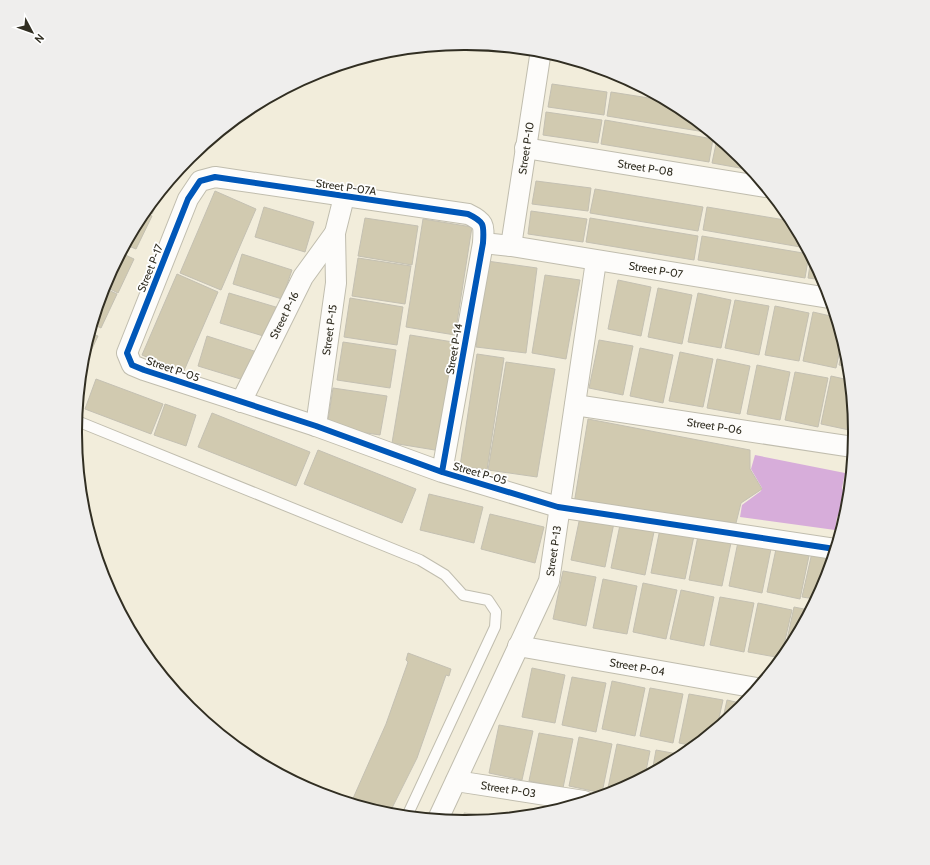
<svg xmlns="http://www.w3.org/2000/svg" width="930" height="865" viewBox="0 0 930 865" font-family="Cabin,sans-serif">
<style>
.water{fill:#d7adda}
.building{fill:#d1cab0;stroke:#c4c0b2}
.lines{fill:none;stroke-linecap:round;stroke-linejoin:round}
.lane-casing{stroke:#c0bdae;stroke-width:12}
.street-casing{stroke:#c0bdae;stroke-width:22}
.lane{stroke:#fdfcfa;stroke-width:10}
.street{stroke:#fdfcfa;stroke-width:20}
.cycleway-casing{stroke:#fff;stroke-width:8}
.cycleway{stroke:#0057b8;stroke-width:6}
.labels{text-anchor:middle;stroke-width:3.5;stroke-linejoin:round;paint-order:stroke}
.street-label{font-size:11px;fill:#312e22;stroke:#fff}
.rim{fill:none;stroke:#312e22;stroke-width:2}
</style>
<rect width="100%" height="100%" fill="#f2eddb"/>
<path class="water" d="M755,455l90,18 -3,15 6,14 -11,15 -2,13 -95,-13 2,-12 19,-14 1,-3 -11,-19z"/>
<path class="building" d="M552,84l55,8 -3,23 -56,-8z
M611,92l57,9 14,8 29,24 -104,-17z
M546,112l56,8 -4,23 -55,-8z
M605,120l108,19 -4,23 -108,-18z
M717,139l24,18 10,13 -39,-7z
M536,181l55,7 -3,23 -56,-7z
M165,187l-13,27 -7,-3z
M595,189l108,18 -5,24 -108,-18z
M215,191l41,18 -35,81 -41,-17z
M264,207l50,15 -9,30 -50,-15z
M707,207l84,14 15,27 -103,-18z
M531,211l56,8 -4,23 -55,-8z
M144,212l8,4 -16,33 -10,-4z
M365,218l53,8 -6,39 -54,-9z
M590,218l108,18 -4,24 -108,-18z
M423,219l49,8 -17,108 -49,-8z
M702,236l107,18 -4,24 -107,-18z
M121,253l13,6 -16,34 -14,-7z
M242,254l50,16 -10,29 -49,-15z
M358,258l53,8 -6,38 -53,-8z
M811,258l12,22 -15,-2z
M487,261l50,7 -11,85 -50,-6z
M177,274l41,18 -35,81 -41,-18z
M545,275l35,5 -14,79 -34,-6z
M618,280l33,7 -10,49 -33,-7z
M104,288l13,6 -16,34 -8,-4z
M658,288l34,7 -10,49 -34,-7z
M229,293l50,15 -9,30 -50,-15z
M698,293l33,7 -10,48 -33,-6z
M350,298l53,9 -6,38 -53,-8z
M735,300l34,6 -10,49 -34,-7z
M775,306l34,7 -10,48 -34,-6z
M813,312l22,5 7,24 -6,27 -33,-7z
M90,333l8,3 -16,34 1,-14z
M410,335l49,8 -18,108 -49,-8z
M207,336l50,16 -10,29 -49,-15z
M599,340l34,6 -10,49 -34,-7z
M343,342l53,8 -6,38 -53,-8z
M843,344l4,13 1,10 -9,-2z
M640,348l33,7 -10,48 -33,-7z
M680,352l33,7 -10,48 -34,-6z
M477,354l27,4 -17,112 -27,-4z
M717,359l33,7 -10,48 -33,-6z
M506,362l49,7 -18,108 -49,-7z
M757,365l33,7 -10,48 -33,-6z
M795,372l33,6 -10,49 -33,-7z
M831,376l18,4 5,51 -33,-7z
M96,379l67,25 -12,30 -66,-25z
M333,388l54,8 -7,39 -53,-8z
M165,404l31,11 -10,31 -32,-11z
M212,413l98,39 -14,34 -98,-39z
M588,419l162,31v19l12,20 -21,14 -5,20 -162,-19z
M318,450l98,39 -14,34 -98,-39z
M429,494l54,13 -9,36 -54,-13z
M581,512l34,6 -10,49 -34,-7z
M490,514l54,13 -9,36 -54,-14z
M621,520l34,7 -10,48 -34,-7z
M661,524l34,7 -10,48 -34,-6z
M699,531l33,7 -10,48 -33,-6z
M739,537l33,7 -10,49 -33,-7z
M777,544l33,7 -10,48 -33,-7z
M813,548l21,4 -9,30 -10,17 -13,-2z
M563,571l33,6 -10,49 -33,-7z
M603,579l34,7 -10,48 -34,-6z
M643,583l34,7 -11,49 -33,-7z
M681,590l33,7 -10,49 -34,-7z
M720,597l34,6 -10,49 -34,-7z
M758,603l34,7 -11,48 -33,-6z
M794,607l15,3 -25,44z
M408,653l43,16 -2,7 -3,-1 -29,83 -28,56 -38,-11 35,-79 22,-62 -2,-2z
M532,668l33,7 -10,48 -33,-6z
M572,677l34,6 -10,49 -34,-7z
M612,681l33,7 -10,48 -33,-7z
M650,688l33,6 -10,49 -33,-7z
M689,694l34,6 -6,27 -23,19 -15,-3z
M727,700l17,4 -22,19z
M499,725l34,6 -11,49 -33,-7z
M539,733l34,6 -10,49 -34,-7z
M579,737l33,7 -10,49 -33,-7z
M617,744l33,7 -5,25 -34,17h-4z
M656,750l27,5 -31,17z
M464,813l44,5 -45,4z"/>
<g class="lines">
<defs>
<path id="lane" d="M77,421l343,139 25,15 18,20 25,5 8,12 -1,15 -88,189"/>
<g id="street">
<path id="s1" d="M525,148l240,39"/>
<path id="s2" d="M483,243l28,3 318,52"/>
<path id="s3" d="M511,246l30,-196"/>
<path id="s4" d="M241,402l62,-125 32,-44"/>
<path id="s5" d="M575,405l278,42"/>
<path id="s6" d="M316,426l20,-143 -1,-50 9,-36"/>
<path d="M442,472l41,-229c1,-18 2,-21 -15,-29l-253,-37 -15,4 -12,18 -61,154 5,12 12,5 172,56 126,46 116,35 277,42"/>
<path id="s7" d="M518,646l239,42"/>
<path id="s8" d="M456,781l128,20"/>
<path id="s9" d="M438,819l111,-238 47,-320"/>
</g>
</defs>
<use href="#lane" class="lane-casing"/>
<use href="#street" class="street-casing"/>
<use href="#lane" class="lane"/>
<use href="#street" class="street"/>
<defs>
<path id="cycleway" d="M442,472l41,-229c1,-18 2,-21 -15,-29l-253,-37 -15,4 -12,18 -61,154 5,12 12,5 172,56 126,46 116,35 277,42"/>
</defs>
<use href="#cycleway" class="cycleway-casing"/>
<use href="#cycleway" class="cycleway"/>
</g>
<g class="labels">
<g class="street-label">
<text dy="4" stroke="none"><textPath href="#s3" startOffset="99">Street P-10</textPath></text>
<text dy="4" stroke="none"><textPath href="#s1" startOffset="122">Street P-08</textPath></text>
<text transform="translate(346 187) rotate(8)" y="4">Street P-07A</text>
<text transform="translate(150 268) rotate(-68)" y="4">Street P-17</text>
<text dy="4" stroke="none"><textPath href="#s2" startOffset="175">Street P-07</textPath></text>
<text dy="4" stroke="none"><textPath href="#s4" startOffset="97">Street P-16</textPath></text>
<text dy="4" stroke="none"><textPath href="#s6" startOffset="97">Street P-15</textPath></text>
<text transform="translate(454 349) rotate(-80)" y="4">Street P-14</text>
<text transform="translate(173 369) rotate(19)" y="4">Street P-05</text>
<text dy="4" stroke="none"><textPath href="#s5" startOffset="141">Street P-06</textPath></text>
<text transform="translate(480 473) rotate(16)" y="4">Street P-05</text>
<text dy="4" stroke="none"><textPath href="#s9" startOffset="293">Street P-13</textPath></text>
<text dy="4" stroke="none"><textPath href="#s7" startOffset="121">Street P-04</textPath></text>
<text dy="4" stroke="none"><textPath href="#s8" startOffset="53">Street P-03</textPath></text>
</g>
</g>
<path d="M0 0H930V865H0ZM464 50H466A382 382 0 0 1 848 432V433A382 382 0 0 1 466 815H464A382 382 0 0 1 82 433V432A382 382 0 0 1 464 50Z" fill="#efeeed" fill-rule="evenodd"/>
<path class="rim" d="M464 50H466A382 382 0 0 1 848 432V433A382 382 0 0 1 466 815H464A382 382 0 0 1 82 433V432A382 382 0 0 1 464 50Z"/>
<g transform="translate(32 32) rotate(131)" stroke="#ffffff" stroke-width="3" paint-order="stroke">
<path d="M0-3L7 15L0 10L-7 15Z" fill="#312e22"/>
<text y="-6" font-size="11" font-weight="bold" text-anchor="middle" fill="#312e22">N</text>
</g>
</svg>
